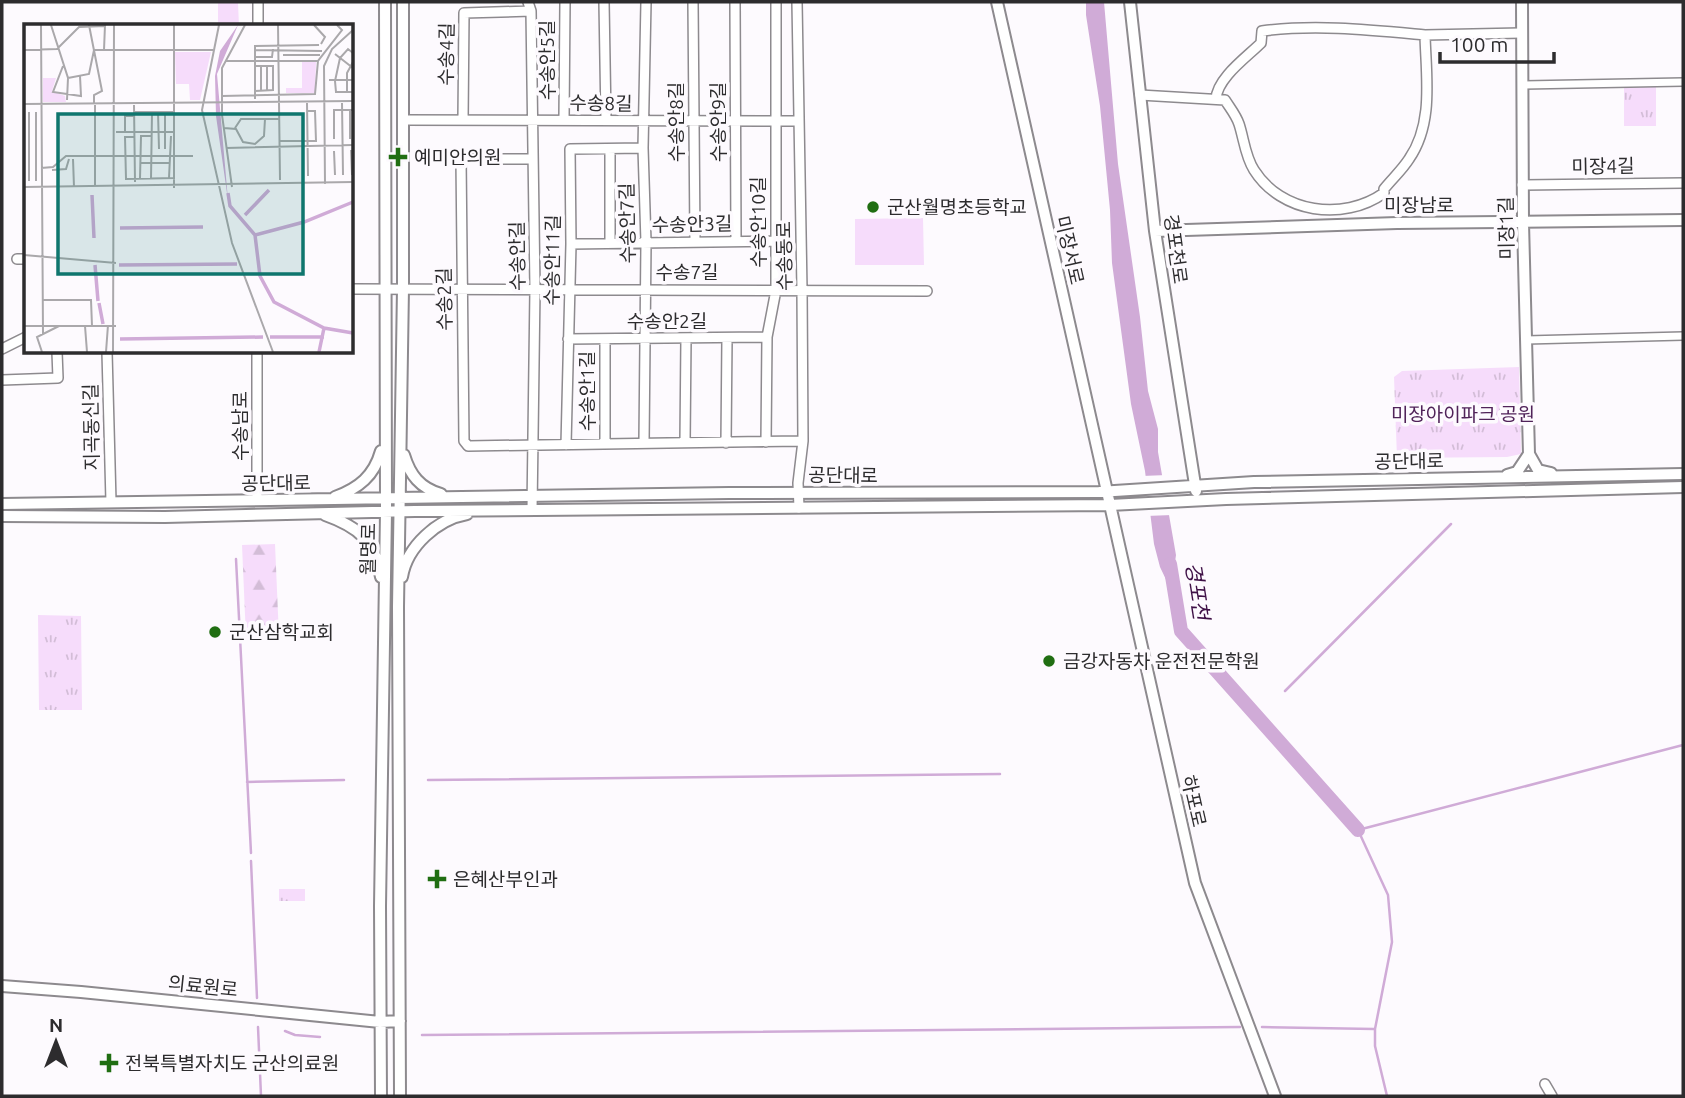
<svg xmlns="http://www.w3.org/2000/svg" width="1685" height="1098" viewBox="0 0 1685 1098" font-family="Ubuntu,'Noto Sans KR',sans-serif">
<style>
.forest{fill:url(#forest-firs)}
.park{fill:url(#park-tufts)}
.pitch{fill:#f6dcfb}
.water{fill:#d0abd7}
.pier{fill:#fdfafe}
.lines{fill:none;stroke-linecap:round;stroke-linejoin:round}
.stream{stroke:#d0abd7;stroke-width:2.5}
.river{stroke:#d0abd7;stroke-width:14}
.pedestrian-casing{stroke:#8d8a8e;stroke-width:10}
.minor-casing{stroke:#8d8a8e;stroke-width:12}
.tertiary-casing{stroke:#8d8a8e;stroke-width:14}
.pedestrian{stroke:#fff;stroke-width:7}
.minor{stroke:#fff;stroke-width:9}
.tertiary{stroke:#fff;stroke-width:10}
.poi-dot{fill:#206e12;stroke:#fdfafe;stroke-width:2.5}
.labels{text-anchor:middle;stroke-width:7;stroke-linejoin:round;paint-order:stroke}
.street-label{font-size:19px;fill:#2d2c2e;stroke:#fdfafe}
.poi-label{font-size:19px;fill:#2d2c2e;stroke:#fdfafe;text-anchor:start}
.park-label{font-size:19px;fill:#502359;stroke:#fdfafe}
.water-label{font-size:21px;font-style:italic;fill:#3f1147;stroke:#fdfafe}
.inset-river{fill:none;stroke:#d0abd7;stroke-width:3.5}
.inset-road{fill:none;stroke:#aaa8ab;stroke-width:2}
.view{fill:#0f766e;fill-opacity:0.15;stroke:#0f766e;stroke-width:3.5}
.inset-edge{fill:none;stroke:#2d2c2e;stroke-width:3.5}
</style>
<defs>
<pattern id="forest-firs" width="22" height="20" patternUnits="userSpaceOnUse" patternTransform="scale(1.75)"><rect width="22" height="20" fill="#f6dcfb"/><path d="M5 1l3.5 6h-7zM16 11l3.5 6h-7z" fill="#d3bdd7"/></pattern>
<pattern id="park-tufts" width="24" height="20" patternUnits="userSpaceOnUse" patternTransform="scale(1.75)"><rect width="24" height="20" fill="#f6dcfb"/><path d="M3 7l-1-3M5 7V3M7 7l1-3M15 17l-1-3M17 17v-4M19 17l1-3" fill="none" stroke="#d3bdd7"/></pattern>
</defs>
<rect width="100%" height="100%" fill="#fdfafe"/>
<path class="forest" d="M275,544l4,93 -33,1 -4,-93z"/>
<path class="park" d="M1624,86h32v40h-32z
M1519,367l2,87 -14,3 -110,1 -3,-81 8,-6z
M38,615l43,1 1,94h-43z
M279,889h26v12h-26z"/>
<path class="pitch" d="M218,3h20l1,23h-21z
M923,218l1,47h-69v-46z"/>
<path class="water" d="M1086,2h18l14,162 22,153 8,74 10,38v23l18,103 -5,35 -11,-23 -6,-23 -9,-73 -14,-67 -19,-141 -2,-53 -10,-104 -14,-91z"/>
<path class="pier" d="M1167,475l5,40 -26,1 -4,-40z"/>
<g class="lines">
<path class="stream" d="M236,559l15,294
M1285,691l166,-167
M428,780l572,-6
M247,782l97,-2
M251,861l6,137
M258,1027l3,69
M1262,1027l112,2
M285,1031l10,4 25,2
M422,1035l818,-8
M1387,1096l-12,-50v-17l17,-87 -4,-47 -30,-65 325,-85"/>
<path class="river" d="M1170,564l11,67 177,199"/>
<defs>
<path id="pedestrian" d="M1522,85l161,-3
M1526,340l157,-4"/>
<path id="minor" d="M528,2l3,9 4,278 -3,221
M604,2l2,118
M693,2l2,240
M735,2l1,239
M797,2l5,288 1,151 -5,42 1,25
M258,26v-24
M1140,95l85,5c5,8 11,15 14,24 5,15 6,32 15,46 27,43 89,52 130,23v-4c8,-10 18,-19 25,-30 25,-36 17,-83 16,-124l96,-2
M1216,99c1,-21 31,-42 45,-56l1,-12c54,-7 109,-1 163,4
M564,119l1,-117
M403,120l396,1
M463,120l1,-107 67,-2
M533,159h-72l3,282 4,5 335,-5
M1522,185l161,-2
M610,243v-94
M571,244l203,-3
M17,259h9
M352,289l575,2
M568,339l199,-2
M2,349l24,-12
M107,352l4,150
M2,380l56,-2 -1,-26
M685,442l1,-104
M766,442l1,-105 9,-47v-288
M644,443l2,-201 -3,-94 3,-146
M726,443l1,-105
M605,444v-105
M566,445l5,-201 -1,-95 73,-1
M257,500v-148
M1545,1084l7,12"/>
<path id="tertiary" d="M997,2l198,881 80,213
M1130,2l25,229 41,260
M1522,2l1,221 6,231 9,16 13,3
M1155,231l242,-8 286,-3
M404,455c6,20 16,33 37,39
M1507,475l10,-3 12,-18
M335,497c24,-9 39,-21 46,-46
M2,504l727,-11 370,-1 155,-10 429,-8
M325,515c34,12 50,26 56,62
M2,516l163,1 250,-6 695,-6 116,-6 457,-12
M402,577c5,-31 36,-58 65,-63
M2,986l79,6 299,30 20,-1
M381,1096l-1,-190 6,-395 -1,-509
M400,1096l-2,-489 5,-319v-286"/>
</defs>
<use href="#pedestrian" class="pedestrian-casing"/>
<use href="#minor" class="minor-casing"/>
<use href="#tertiary" class="tertiary-casing"/>
<use href="#pedestrian" class="pedestrian"/>
<use href="#minor" class="minor"/>
<use href="#tertiary" class="tertiary"/>
</g>
<g class="poi-dot">
<path d="M394.5 146.5h7v7h7v7h-7v7h-7v-7h-7v-7h7z"/>
<circle cx="873" cy="207" r="7"/>
<circle cx="215" cy="632" r="7"/>
<circle cx="1049" cy="661" r="7"/>
<path d="M433.5 868.5h7v7h7v7h-7v7h-7v-7h-7v-7h7z"/>
<path d="M105.5 1052.5h7v7h7v7h-7v7h-7v-7h-7v-7h7z"/>
</g>
<g class="labels">
<g class="street-label">
<text transform="translate(446 54) rotate(-89)" y="7">수송4길</text>
<text transform="translate(547 60) rotate(-90)" y="7">수송안5길</text>
<text transform="translate(601 103) rotate(1)" y="7">수송8길</text>
<text transform="translate(676 122) rotate(-90)" y="7">수송안8길</text>
<text transform="translate(718 122) rotate(-90)" y="7">수송안9길</text>
<text transform="translate(1603 166) rotate(-1)" y="7">미장4길</text>
<text x="1419" y="212">미장남로</text>
<text transform="translate(758 222) rotate(-90)" y="7">수송안10길</text>
<text transform="translate(627 223) rotate(-91)" y="7">수송안7길</text>
<text transform="translate(692 224) rotate(-1)" y="7">수송안3길</text>
<text transform="translate(1506 228) rotate(-91)" y="7">미장1길</text>
<text transform="translate(1176 249) rotate(82)" y="7">경포천로</text>
<text transform="translate(1070 250) rotate(77)" y="7">미장서로</text>
<text transform="translate(517 256) rotate(-91)" y="7">수송안길</text>
<text transform="translate(784 256) rotate(-91)" y="7">수송동로</text>
<text transform="translate(552 260) rotate(-89)" y="7">수송안11길</text>
<text x="687" y="279">수송7길</text>
<text transform="translate(444 299) rotate(-91)" y="7">수송2길</text>
<text x="667" y="328">수송안2길</text>
<text transform="translate(587 391) rotate(-90)" y="7">수송안1길</text>
<text transform="translate(240 426) rotate(-90)" y="7">수송남로</text>
<text transform="translate(91 427) rotate(-91)" y="7">지곡동신길</text>
<text transform="translate(1409 461) rotate(-1)" y="7">공단대로</text>
<text transform="translate(843 475) rotate(1)" y="7">공단대로</text>
<text transform="translate(276 483) rotate(-1)" y="7">공단대로</text>
<text transform="translate(368 549) rotate(-89)" y="7">월명로</text>
<text transform="translate(1194 801) rotate(77)" y="7">하포로</text>
<text transform="translate(203 986) rotate(6)" y="7">의료원로</text>
</g>
<g class="poi-label">
<text x="414" y="164">예미안의원</text>
<text x="887" y="214">군산월명초등학교</text>
<text x="229" y="639">군산삼학교회</text>
<text x="1063" y="668">금강자동차 운전전문학원</text>
<text x="453" y="886">은혜산부인과</text>
<text x="125" y="1070">전북특별자치도 군산의료원</text>
</g>
<g class="park-label">
<text x="1463" y="421">미장아이파크 공원</text>
</g>
<g class="water-label">
<text transform="translate(1197 591) rotate(81)" y="7">경포천</text>
</g>
</g>
<g transform="translate(24 24)">
<rect width="329" height="329" fill="#fdfafe"/>
<path d="M151,28h36l-11,48h-10l-1,-16h-13zM278,38h14l-1,31h-29v-5h16zM19,54h13l-4,13 13,5 1,6h-23z" fill="#f6dcfb"/>
<path d="M214,1l-21,49 11,126 -12,-84 -1,-40 5,-25z" fill="#d0abd7"/>
<path class="inset-river" d="M204,169l2,13 25,29M68,171l2,43M329,178l-49,20 -49,13 5,41 14,26 50,26 29,5M221,191l24,-25M96,204l83,-1M71,241l3,36M95,241l118,-1M75,279l4,21M246,313h54M96,315l143,-2M295,328l5,-24"/>
<path class="inset-road" d="M17,1l2,309M27,1l17,53 -1,22M65,1l13,66 -8,4v8M195,1l-17,85 30,133 41,109M254,1l2,155M290,1l11,12 -4,7M0,26l33,-1 22,-22 26,-1M80,26l1,-25M231,26l67,1M329,29l-5,-4 -8,9 -5,23 1,11h17M311,30l18,14M259,31h37M231,33h17l1,-8M201,37h30v38M294,37h-63v-15l64,-1M39,42l-10,26 28,4 -1,-20M231,42h18v24l-18,1M237,42v25M243,42v24M44,54l21,-4 5,-24h119M305,56h24M323,68v-19l6,-11M198,72l93,-2 3,-33 24,-31 -5,-5M283,79l1,73M318,79l1,72M0,80l329,-3M110,81l1,77M326,86v29M141,87v38M5,88v69M12,88v69M110,88h40M134,88l1,37M200,104l12,1 7,13 12,2 9,-8 1,-17h14M211,104l6,-9h24M92,108h58M101,108v-16h10M111,113h-10l1,42 49,-1M310,115v-29h19M255,117h37l-1,-30h-8M202,124l127,-3M327,126l1,25M310,127l1,24M49,135l1,28M116,139h29M17,144l12,-1 13,-11h127M28,146l14,-1 3,-10M145,154l2,-42M116,155l1,-43h10M127,155l1,-67M301,160l-1,-118 8,-17 21,-19M0,163l329,-5M71,163v-82M208,163l-10,-72v-47l23,-43M150,164v-163M0,231l92,8M18,276h49l1,26M0,302h92M61,302l2,26M18,328l-5,-15 22,-11M82,328l2,-27M89,328l1,-327"/>
<path class="view" d="M34,90h245v160h-245z"/>
<rect width="329" height="329" class="inset-edge"/>
</g>
<rect width="1685" height="1098" fill="none" stroke="#2d2c2e" stroke-width="7"/>
<g transform="translate(56 1042)" stroke="#fdfafe" stroke-width="5" paint-order="stroke">
<path d="M0-5L12 26L0 18L-12 26Z" fill="#2d2c2e"/>
<text y="-10" font-size="19" font-weight="bold" text-anchor="middle" fill="#2d2c2e">N</text>
</g>
<path d="M1440 52v10h114v-10" fill="none" stroke="#2d2c2e" stroke-width="3.5"/>
<text x="1450" y="52" font-size="21" fill="#2d2c2e" stroke="#fdfafe" stroke-width="5" paint-order="stroke">100 m</text>
</svg>
